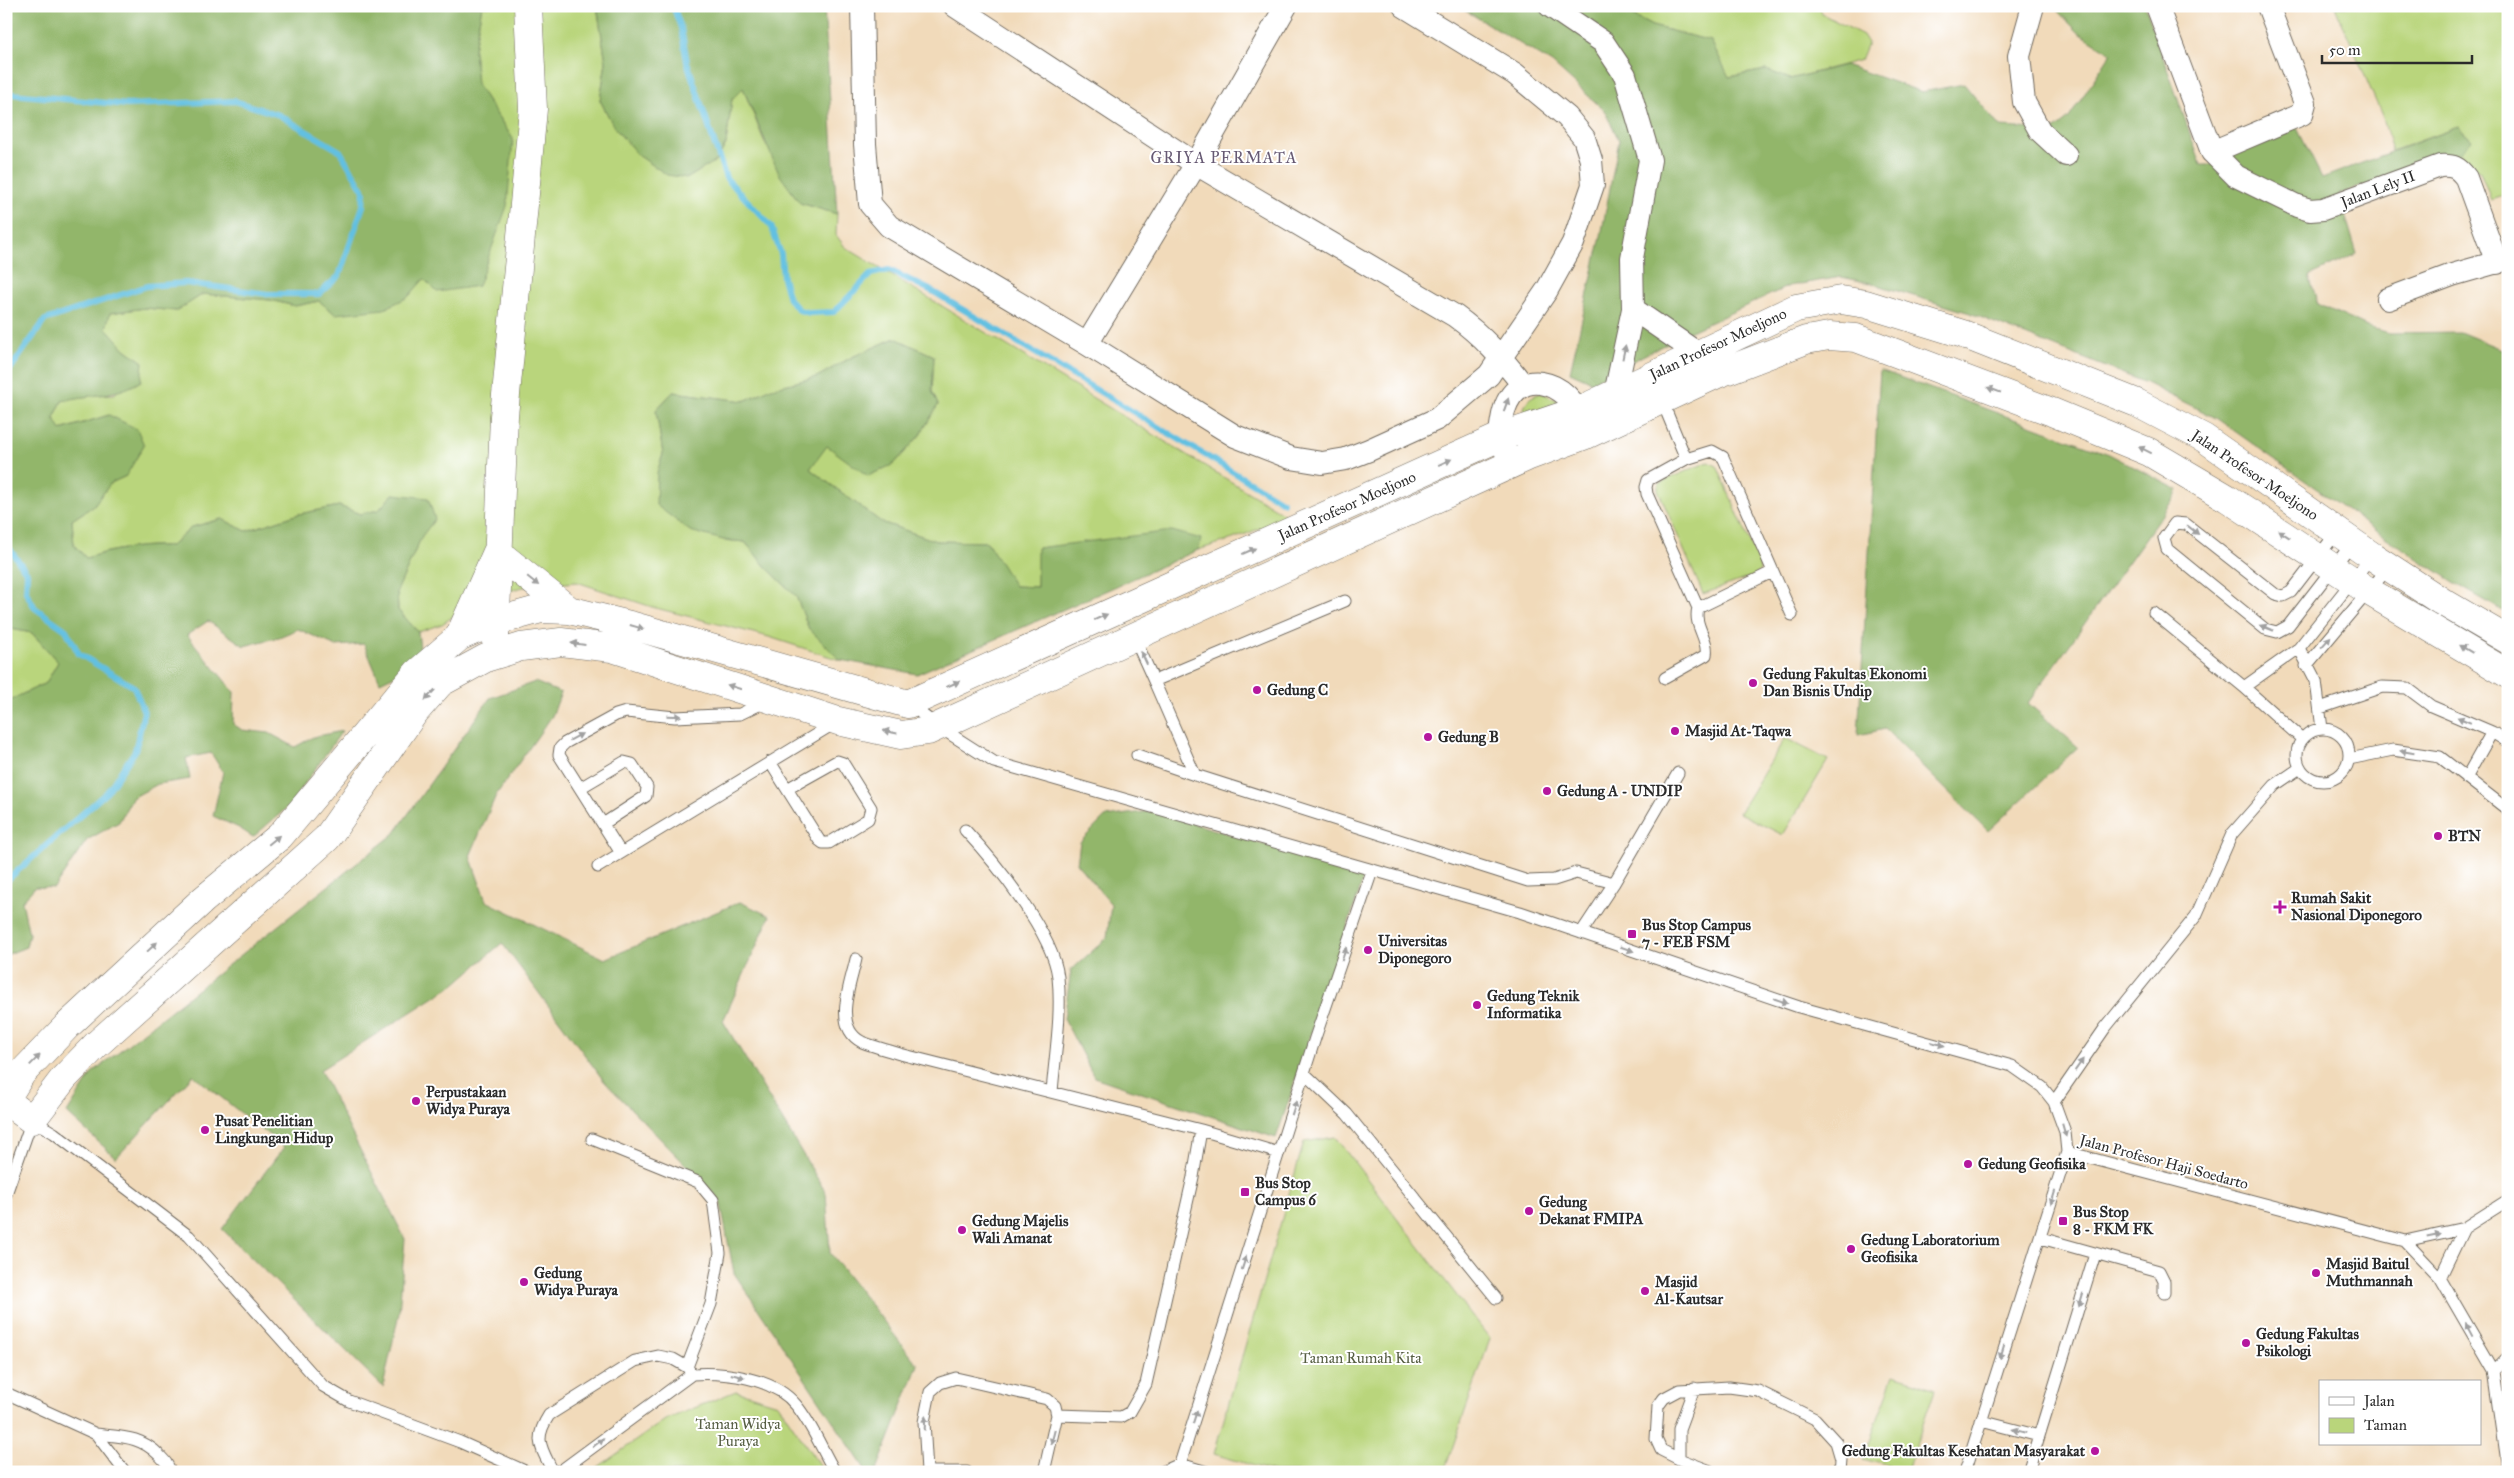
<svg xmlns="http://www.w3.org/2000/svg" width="2514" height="1478" viewBox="0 0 2514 1478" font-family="'IM FELL Great Primer',serif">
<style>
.green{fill:#b9d57b;stroke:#728053}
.forest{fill:#92b66b;stroke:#5e704b}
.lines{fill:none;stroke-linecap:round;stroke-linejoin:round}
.stream{stroke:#62c0e1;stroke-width:6}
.lane-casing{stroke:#70685d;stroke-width:13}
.street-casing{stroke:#70685d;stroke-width:24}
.secondary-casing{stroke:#70685d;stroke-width:29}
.lane{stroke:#fff;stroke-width:11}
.street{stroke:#fff;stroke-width:22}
.secondary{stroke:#fff;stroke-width:28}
.oneway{fill:#a0a0a0}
.poi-dot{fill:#b5179e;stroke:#fff;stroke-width:2}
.labels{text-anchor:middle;stroke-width:4;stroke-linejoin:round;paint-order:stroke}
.street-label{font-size:15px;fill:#2b2b2b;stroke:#fff}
.poi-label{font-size:15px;font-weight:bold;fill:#2b2b2b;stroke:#fff;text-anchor:start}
.park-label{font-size:15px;fill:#565e43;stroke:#fff}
.neighbourhood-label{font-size:16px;letter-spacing:1px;fill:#665973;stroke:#fff}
</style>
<rect width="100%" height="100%" fill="#fff"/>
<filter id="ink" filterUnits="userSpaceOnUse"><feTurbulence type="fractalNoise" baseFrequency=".02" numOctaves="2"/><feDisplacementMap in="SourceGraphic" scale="10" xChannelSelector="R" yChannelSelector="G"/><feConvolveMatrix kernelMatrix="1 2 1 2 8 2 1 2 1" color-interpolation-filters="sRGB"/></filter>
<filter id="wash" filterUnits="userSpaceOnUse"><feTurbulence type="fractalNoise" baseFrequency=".0096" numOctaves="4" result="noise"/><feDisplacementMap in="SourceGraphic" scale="20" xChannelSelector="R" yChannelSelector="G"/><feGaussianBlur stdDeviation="1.12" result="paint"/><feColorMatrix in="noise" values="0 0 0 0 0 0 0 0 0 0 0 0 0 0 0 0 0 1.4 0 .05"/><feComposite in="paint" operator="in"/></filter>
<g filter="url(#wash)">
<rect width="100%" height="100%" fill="#f1daba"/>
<path class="green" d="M482,6h115l9,56 -6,38 14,27 24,28 29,19 21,4 29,-18 9,-16 6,-45 11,-11 21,53 36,62 37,11 -1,21 9,12 439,267 -3,6 -48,19 -35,11 2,-11 -106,3 -56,6 -1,39 -23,-1 -27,-44 -51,-1 -55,-19 -71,-53 16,-24 68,19 26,-29 18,-30 -6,-14 2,-35 -39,-18 -43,19 -35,20 -45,11 -28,13 -71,-9 -17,18 7,44 -6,19 66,67 22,2 22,26 29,28 13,33 31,31 -71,-23 -117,-30 -75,-25 -54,5 -47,14 -34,23 -24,8 -20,-22 -1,-19 25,-56 13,-16 -42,-25 -14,16 -19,4 -21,-8 -40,8 -53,17 -24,-12 -30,8 -21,19c-30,-1 -56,3 -85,12l-12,-13 -2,-25 21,-14 18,-23 15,-7 -17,-61 -49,15 -6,-12 8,-17 21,-5 32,-2 28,-32 -18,-13 -20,-21 5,-15 35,-5 31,3 27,-17 67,6 25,6 24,-5 89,-4 16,-19 89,-139 -36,-54 -3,-36z
M1614,6h205l3,8 41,21 5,8 -7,17 -71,19 -24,-9 -38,7 -17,-36 -59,-15z
M2335,6h173v188l-17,6 -11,-29 -23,-16 15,-15 -14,-13 -66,24 -9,-33z
M1542,393l17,8 -35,18c-2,-15 4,-23 18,-26z
M1708,462l9,4 42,97 1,7 -4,5 -53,19 -45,-104v-5l5,-4z
M6,628l26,5 26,29 -12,21 -40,19z
M1785,738l43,22 -45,75 -44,-22z
M1335,1137l155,202 -46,133h-169l-61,-18 90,-312z
M1894,1375l41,14 -28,82 -44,-12z
M736,1391l42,13 46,68h-233l74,-52z"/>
<path class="forest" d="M6,6h476l-8,43 3,36 36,54 -6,67 -29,80 -41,6 -13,-13 -16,18 -24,12 -49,5 -16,-13 -24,5 -25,-6 -67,-6 -26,17 -32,-3 -35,5 -4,15 19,21 18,13 -2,19c-25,16 -51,13 -79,20l-8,17 7,12 48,-15 28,14 7,16 -18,31 -15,7 -18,23 -21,14 2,25 12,13c29,-9 55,-13 85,-12l21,-19 30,-8 24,12 53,-17 40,-8 21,8 19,-4 14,-16 35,4 7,21 -13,17 -25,55 1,19 20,22 3,24 -12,12 -29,14 -16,-38 -28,2 -38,-17 -19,8 -35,9 -36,-25 -21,14 47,57 -1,32 9,6 27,3 26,14 18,-10 29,-6 -53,75 -36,31 -14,-9 -26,-12 10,-44 -12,-19 -25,5 4,21 -32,5 -26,14 -13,24 -32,18 -33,48 -19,-1 -13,14 7,33 -3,13 -20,8v-253l40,-19 12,-21 -26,-29 -26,-5z
M597,6h227l13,208 -37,-11 -21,-29 -36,-86 -11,11 -6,45 -9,16 -29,18 -21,-3 -29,-20 -24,-28 -14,-27 6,-38z
M1458,6h156l38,20 59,15 18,36 37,-7 24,9 55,-14 77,27 42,-8 36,43 54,3 15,-12 42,-65 -33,-21 -25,-26h92l56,159h11l20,-16 65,-21 25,50 136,-51 14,13 -15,15 -118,39 18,60 -48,22 9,28 49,23 23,6 70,-1 48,20v262l-55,-32 -68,-45 -169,-119 -70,-35 -176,-70 -99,-30 -30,-6 -52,9 -102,47 -95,49 -22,-10 31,-136 18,-96 -15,-30 -52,-47z
M895,338l39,18 -2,35 6,14 -18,30 -26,29 -26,12 -41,-30 -17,23 71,53 55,19 51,1 28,44 22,1v-39l135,-17 29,8 -3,11 -281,124 -77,-14 -31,-31 -13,-33 -29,-28 -22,-26 -22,-2 -33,-9 -34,-26 1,-32 6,-19 -7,-44 17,-18 71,9 28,-13 45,-11 35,-20z
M1880,370l229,84 69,36 -4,8 -146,205 50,44 -90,84 -103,-102 -27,6z
M535,682l26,11 -9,23 -56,79 -26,61 16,45 119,58 135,-57 30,14 -47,105 103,172 4,60 88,112 -42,107h-9l-133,-199 -14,-73 -116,-119 -102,-138 -47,41 -135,86 85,169 -6,74 -16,74 -161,-158 62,-82 -91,-72 -77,83 -49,-45 26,-41 301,-238 96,-136z
M1151,811l214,63 -89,264 -182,-61 -30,-58 7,-49 36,-32 4,-34 -34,-40 3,-22 25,-25z"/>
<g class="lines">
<path class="stream" d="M673,6l8,22 6,34 39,116 45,48 10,28 2,24 6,21 10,11 11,3 24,-1 37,-38 18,-4 43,21 351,211
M6,90l6,4 115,11 108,-4 44,14 61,36 24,40 -1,15 -24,70 -20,18h-51l-82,-11 -39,3 -102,34 -39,55
M6,544l21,29 -1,19 9,16 31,22 13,24 55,33 10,25 -9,39 -28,41 -101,89"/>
</g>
</g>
<g filter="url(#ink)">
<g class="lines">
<defs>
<path id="lane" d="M1662,401l24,58 26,-8 11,6 69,158
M1686,459l-38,21 -2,7 1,7 51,114
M2337,532l-46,60 -8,4 -8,-2 -89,-70 -11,-1 -11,15 3,11 98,80 12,3 11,-6 65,-84
M2154,613l90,74 58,52
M1134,637l20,44
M2306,666l83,-99
M1665,678l41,-23c3,-17 -13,-29 -8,-47l74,-36
M2244,687l55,-39
M910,705l26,20 58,37 526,150 279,95 213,59 30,21 12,15 11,30 2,20 -102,320
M2320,708l62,-21 25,1 24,18 61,26 16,10
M2322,729l-6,-48 -17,-33 73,-92
M2297 755a26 26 0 1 1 52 0a26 26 0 1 1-52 0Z
M1137,755l58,20 333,106 26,-1 22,-7 38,10
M2349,759l44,-9 47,7 68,53
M770,762l49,78 4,3h6l39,-24 3,-11 -28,-45 -6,-2 -50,28
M1195,775l-41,-94 191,-80
M2466,778l26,-46
M580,788l44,-26 8,2 15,23 -1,9 -43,28
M965,830c30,32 88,103 93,147 4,38 -3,77 -6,115
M621,853l-62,-98 1,-7 5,-5 51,-28 10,-3 49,5 65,-3 25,-12
M598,867l237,-144
M1581,933l33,-50 64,-110
M856,959c-5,24 -24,68 6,83 12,5 26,8 38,12l301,76 -8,47 -47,207 -16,28 -9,5 -64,-2
M1305,1074l42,40 149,184
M2054,1102l51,-74 91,-112 36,-82 43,-49 25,-17
M1201,1130l78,23
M592,1139l106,43 15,18 7,53 -9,51 -24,63
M2067,1152l338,89 59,-13 44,-28
M6,1194l26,-74 22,13 135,103 134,150 26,15 111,41 67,30
M2041,1238l118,33 5,10v12
M2405,1241l35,37 54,93 14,98
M2440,1278l24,-50
M2494,1371l14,-14
M1694,1388l-15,41v30l34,13
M6,1393l90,41 29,38
M1981,1421l58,15 56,-182
M96,1434c26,3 45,2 63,21 6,6 9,9 11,17
M1679,1459l-18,-9 -5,-11 2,-33 6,-8 15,-8 50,-3 29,4 57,28 21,23 5,17 -1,13
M1180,1464l135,-426 57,-167
M927,1471l-3,-49 6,-30 10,-9 16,-5 91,21 8,7 2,9 -13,57
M553,1472c-12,-25 -20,-32 -4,-57l86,-54 23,-5 15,3 14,8 4,6
M559,1472l133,-98c32,-2 81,3 104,31 16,19 26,45 39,67
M926,1472h41
M1162,1472l18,-8 27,8
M2028,1472l11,-36"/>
<path id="street" d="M862,6l3,138 5,60 19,22 198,118 148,92 56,22 31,5 24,-4 23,-9 68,-31 52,-44 58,-85 26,-47 20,-58 -2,-25 -7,-22 -17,-21 -52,-43 -111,-68
M955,6l241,158 259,152c28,20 47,42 68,69
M1550,6l53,36 22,33 25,85 -18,98 1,51 -18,85
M2033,6l-14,50 5,46 16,29 26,24
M2157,6l55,146 24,24 61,30 13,4 13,-1 117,-43c13,-1 18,1 26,12l31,85
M2212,152l90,-38 3,-11 -37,-97
M2388,299l64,-24 56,-16
M1633,309l64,44
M1087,344l109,-180 90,-158
M1512,464c-4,-8 -9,-16 -11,-25 -2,-5 0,-13 1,-19 9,-58 69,-42 81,4"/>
<path id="secondary" d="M459,637l38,-85 72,58
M495,638l9,-222 29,-307 -5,-103
M6,1099l16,-26 45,-47 136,-126 77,-64 137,-163 42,-36 35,-15 47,-13 28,1 61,15 278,79 592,-267 80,-27 216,-102 45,-8 25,4 97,30 174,69 67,35 168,118 69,45 67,39
M6,1101l26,19 32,-42 32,-33 231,-207 87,-125 26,-30 46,-25 35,-11 40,-5 51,6 226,73 63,14 27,-4 599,-274 59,-22 129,-60 91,-35 23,-4 27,2 196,74 97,40 78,46 143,94 138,82"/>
</defs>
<use href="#lane" class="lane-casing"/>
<use href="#street" class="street-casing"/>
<use href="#secondary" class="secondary-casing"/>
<use href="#lane" class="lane"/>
<use href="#street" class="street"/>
<use href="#secondary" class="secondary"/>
</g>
<defs><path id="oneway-solid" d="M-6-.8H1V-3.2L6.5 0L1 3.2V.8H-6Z" transform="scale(1.25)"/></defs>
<g class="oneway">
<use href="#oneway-solid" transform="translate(1624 352) rotate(-78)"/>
<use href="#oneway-solid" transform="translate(1994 390) rotate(-159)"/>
<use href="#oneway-solid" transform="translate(1506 405) rotate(-70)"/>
<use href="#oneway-solid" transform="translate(2145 450) rotate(-154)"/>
<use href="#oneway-solid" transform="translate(1445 462) rotate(-24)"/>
<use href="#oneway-solid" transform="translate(2193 530) rotate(38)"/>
<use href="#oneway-solid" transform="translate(2284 534) rotate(-147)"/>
<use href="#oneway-solid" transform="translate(1249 551) rotate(-24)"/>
<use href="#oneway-solid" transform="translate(533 581) rotate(39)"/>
<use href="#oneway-solid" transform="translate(1101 617) rotate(-24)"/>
<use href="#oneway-solid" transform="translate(637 627) rotate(16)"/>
<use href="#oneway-solid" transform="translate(2267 628) rotate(-157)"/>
<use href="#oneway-solid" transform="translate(2326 642) rotate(-49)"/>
<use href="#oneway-solid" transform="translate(578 644) rotate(-173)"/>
<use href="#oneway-solid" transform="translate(2466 649) rotate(-149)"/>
<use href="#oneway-solid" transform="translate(1144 658) rotate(-115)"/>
<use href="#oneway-solid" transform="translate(953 684) rotate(-24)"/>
<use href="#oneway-solid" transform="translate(734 687) rotate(-162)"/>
<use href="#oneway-solid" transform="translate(430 695) rotate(133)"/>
<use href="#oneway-solid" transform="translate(674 716) rotate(1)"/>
<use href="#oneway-solid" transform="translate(2464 720) rotate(-157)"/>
<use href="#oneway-solid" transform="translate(890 732) rotate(-168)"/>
<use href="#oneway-solid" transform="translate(576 737) rotate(-28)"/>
<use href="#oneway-solid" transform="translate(2407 752) rotate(-171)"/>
<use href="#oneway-solid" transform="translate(274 840) rotate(-40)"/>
<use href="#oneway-solid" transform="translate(152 947) rotate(-43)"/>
<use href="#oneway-solid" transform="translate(1627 949) rotate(19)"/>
<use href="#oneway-solid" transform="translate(1344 954) rotate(-71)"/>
<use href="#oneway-solid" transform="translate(1781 1001) rotate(19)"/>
<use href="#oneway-solid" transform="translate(1938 1044) rotate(15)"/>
<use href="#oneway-solid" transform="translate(35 1060) rotate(-46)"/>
<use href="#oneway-solid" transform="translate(2079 1065) rotate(-55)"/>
<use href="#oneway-solid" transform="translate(1294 1108) rotate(-72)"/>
<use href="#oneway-solid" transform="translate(2064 1130) rotate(74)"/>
<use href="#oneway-solid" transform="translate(2053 1198) rotate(107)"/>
<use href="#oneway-solid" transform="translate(2434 1235) rotate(-12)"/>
<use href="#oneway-solid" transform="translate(1244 1263) rotate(-72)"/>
<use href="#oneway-solid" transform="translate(2081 1300) rotate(107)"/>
<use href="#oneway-solid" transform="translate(2469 1329) rotate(-118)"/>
<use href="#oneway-solid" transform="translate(2002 1352) rotate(107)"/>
<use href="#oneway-solid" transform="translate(738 1376) rotate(15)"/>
<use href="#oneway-solid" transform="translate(1195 1417) rotate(-72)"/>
<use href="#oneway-solid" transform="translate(925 1423) rotate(-87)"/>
<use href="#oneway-solid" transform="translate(2019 1431) rotate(-165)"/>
<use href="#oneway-solid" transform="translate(1053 1437) rotate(104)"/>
<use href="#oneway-solid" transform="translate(598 1443) rotate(-36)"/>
</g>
</g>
<g class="poi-dot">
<circle cx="1753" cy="683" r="5"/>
<circle cx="1257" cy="690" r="5"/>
<circle cx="1675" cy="731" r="5"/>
<circle cx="1428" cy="737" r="5"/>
<circle cx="1547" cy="791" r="5"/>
<circle cx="2438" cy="836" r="5"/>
<path d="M2277.5 899.5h5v5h5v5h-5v5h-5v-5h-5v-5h5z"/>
<rect x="1627" y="929" width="10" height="10" rx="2.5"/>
<circle cx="1368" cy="950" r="5"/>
<circle cx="1477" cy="1005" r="5"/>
<circle cx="416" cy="1101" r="5"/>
<circle cx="205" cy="1130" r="5"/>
<circle cx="1968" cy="1164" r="5"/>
<rect x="1240" y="1187" width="10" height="10" rx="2.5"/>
<circle cx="1529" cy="1211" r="5"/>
<rect x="2058" y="1216" width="10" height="10" rx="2.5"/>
<circle cx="962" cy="1230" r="5"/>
<circle cx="1851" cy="1249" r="5"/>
<circle cx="2316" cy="1273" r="5"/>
<circle cx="524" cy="1282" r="5"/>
<circle cx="1645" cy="1291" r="5"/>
<circle cx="2246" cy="1343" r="5"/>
<circle cx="2095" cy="1451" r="5"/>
</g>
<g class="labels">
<g class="street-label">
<text transform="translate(2378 189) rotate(-21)" y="5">Jalan Lely II</text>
<text transform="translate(1718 344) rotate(-25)" y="5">Jalan Profesor Moeljono</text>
<text transform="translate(2255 475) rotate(34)" y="5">Jalan Profesor Moeljono</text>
<text transform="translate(1347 506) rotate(-24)" y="5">Jalan Profesor Moeljono</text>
<text transform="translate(2164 1162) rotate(15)" y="5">Jalan Profesor Haji Soedarto</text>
</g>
<g class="poi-label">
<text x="1763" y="679">Gedung Fakultas Ekonomi<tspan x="1763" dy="17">Dan Bisnis Undip</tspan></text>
<text x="1267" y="695">Gedung C</text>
<text x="1685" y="736">Masjid At-Taqwa</text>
<text x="1438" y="742">Gedung B</text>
<text x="1557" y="796">Gedung A - UNDIP</text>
<text x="2448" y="841">BTN</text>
<text x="2291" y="903">Rumah Sakit<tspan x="2291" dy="17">Nasional Diponegoro</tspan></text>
<text x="1642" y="930">Bus Stop Campus<tspan x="1642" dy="17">7 - FEB FSM</tspan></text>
<text x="1378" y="946">Universitas<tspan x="1378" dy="17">Diponegoro</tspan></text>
<text x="1487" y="1001">Gedung Teknik<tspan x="1487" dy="17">Informatika</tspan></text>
<text x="426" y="1097">Perpustakaan<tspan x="426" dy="17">Widya Puraya</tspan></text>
<text x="215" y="1126">Pusat Penelitian<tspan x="215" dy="17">Lingkungan Hidup</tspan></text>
<text x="1978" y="1169">Gedung Geofisika</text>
<text x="1255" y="1188">Bus Stop<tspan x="1255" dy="17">Campus 6</tspan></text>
<text x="1539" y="1207">Gedung<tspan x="1539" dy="17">Dekanat FMIPA</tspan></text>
<text x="2073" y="1217">Bus Stop<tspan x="2073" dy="17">8 - FKM FK</tspan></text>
<text x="972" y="1226">Gedung Majelis<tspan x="972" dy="17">Wali Amanat</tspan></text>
<text x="1861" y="1245">Gedung Laboratorium<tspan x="1861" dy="17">Geofisika</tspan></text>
<text x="2326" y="1269">Masjid Baitul<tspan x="2326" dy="17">Muthmannah</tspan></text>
<text x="534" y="1278">Gedung<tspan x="534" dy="17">Widya Puraya</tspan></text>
<text x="1655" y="1287">Masjid<tspan x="1655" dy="17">Al-Kautsar</tspan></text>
<text x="2256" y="1339">Gedung Fakultas<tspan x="2256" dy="17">Psikologi</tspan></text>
<text x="2085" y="1456" text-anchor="end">Gedung Fakultas Kesehatan Masyarakat</text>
</g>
<g class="park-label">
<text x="1361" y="1363">Taman Rumah Kita</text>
<text x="738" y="1429">Taman Widya<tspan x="738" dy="17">Puraya</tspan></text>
</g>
<g class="neighbourhood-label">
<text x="1224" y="163">GRIYA PERMATA</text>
</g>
</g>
<rect width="2514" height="1478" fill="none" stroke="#fff" stroke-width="25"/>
<rect x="2319" y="1380" width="162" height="65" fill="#ffffff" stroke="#aaaaaa"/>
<rect x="2329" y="1397" width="25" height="8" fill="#ffffff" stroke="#aaaaaa"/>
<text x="2364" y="1406" font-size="15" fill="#2b2b2b">Jalan</text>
<rect x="2329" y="1418" width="25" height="15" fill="#b9d57b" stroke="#aaaaaa"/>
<text x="2364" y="1430" font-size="15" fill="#2b2b2b">Taman</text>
<path d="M2322 55v8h150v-8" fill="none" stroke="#2b2b2b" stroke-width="2.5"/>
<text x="2329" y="55" font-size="15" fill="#2b2b2b" stroke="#ffffff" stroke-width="4" paint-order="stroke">50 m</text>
</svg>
